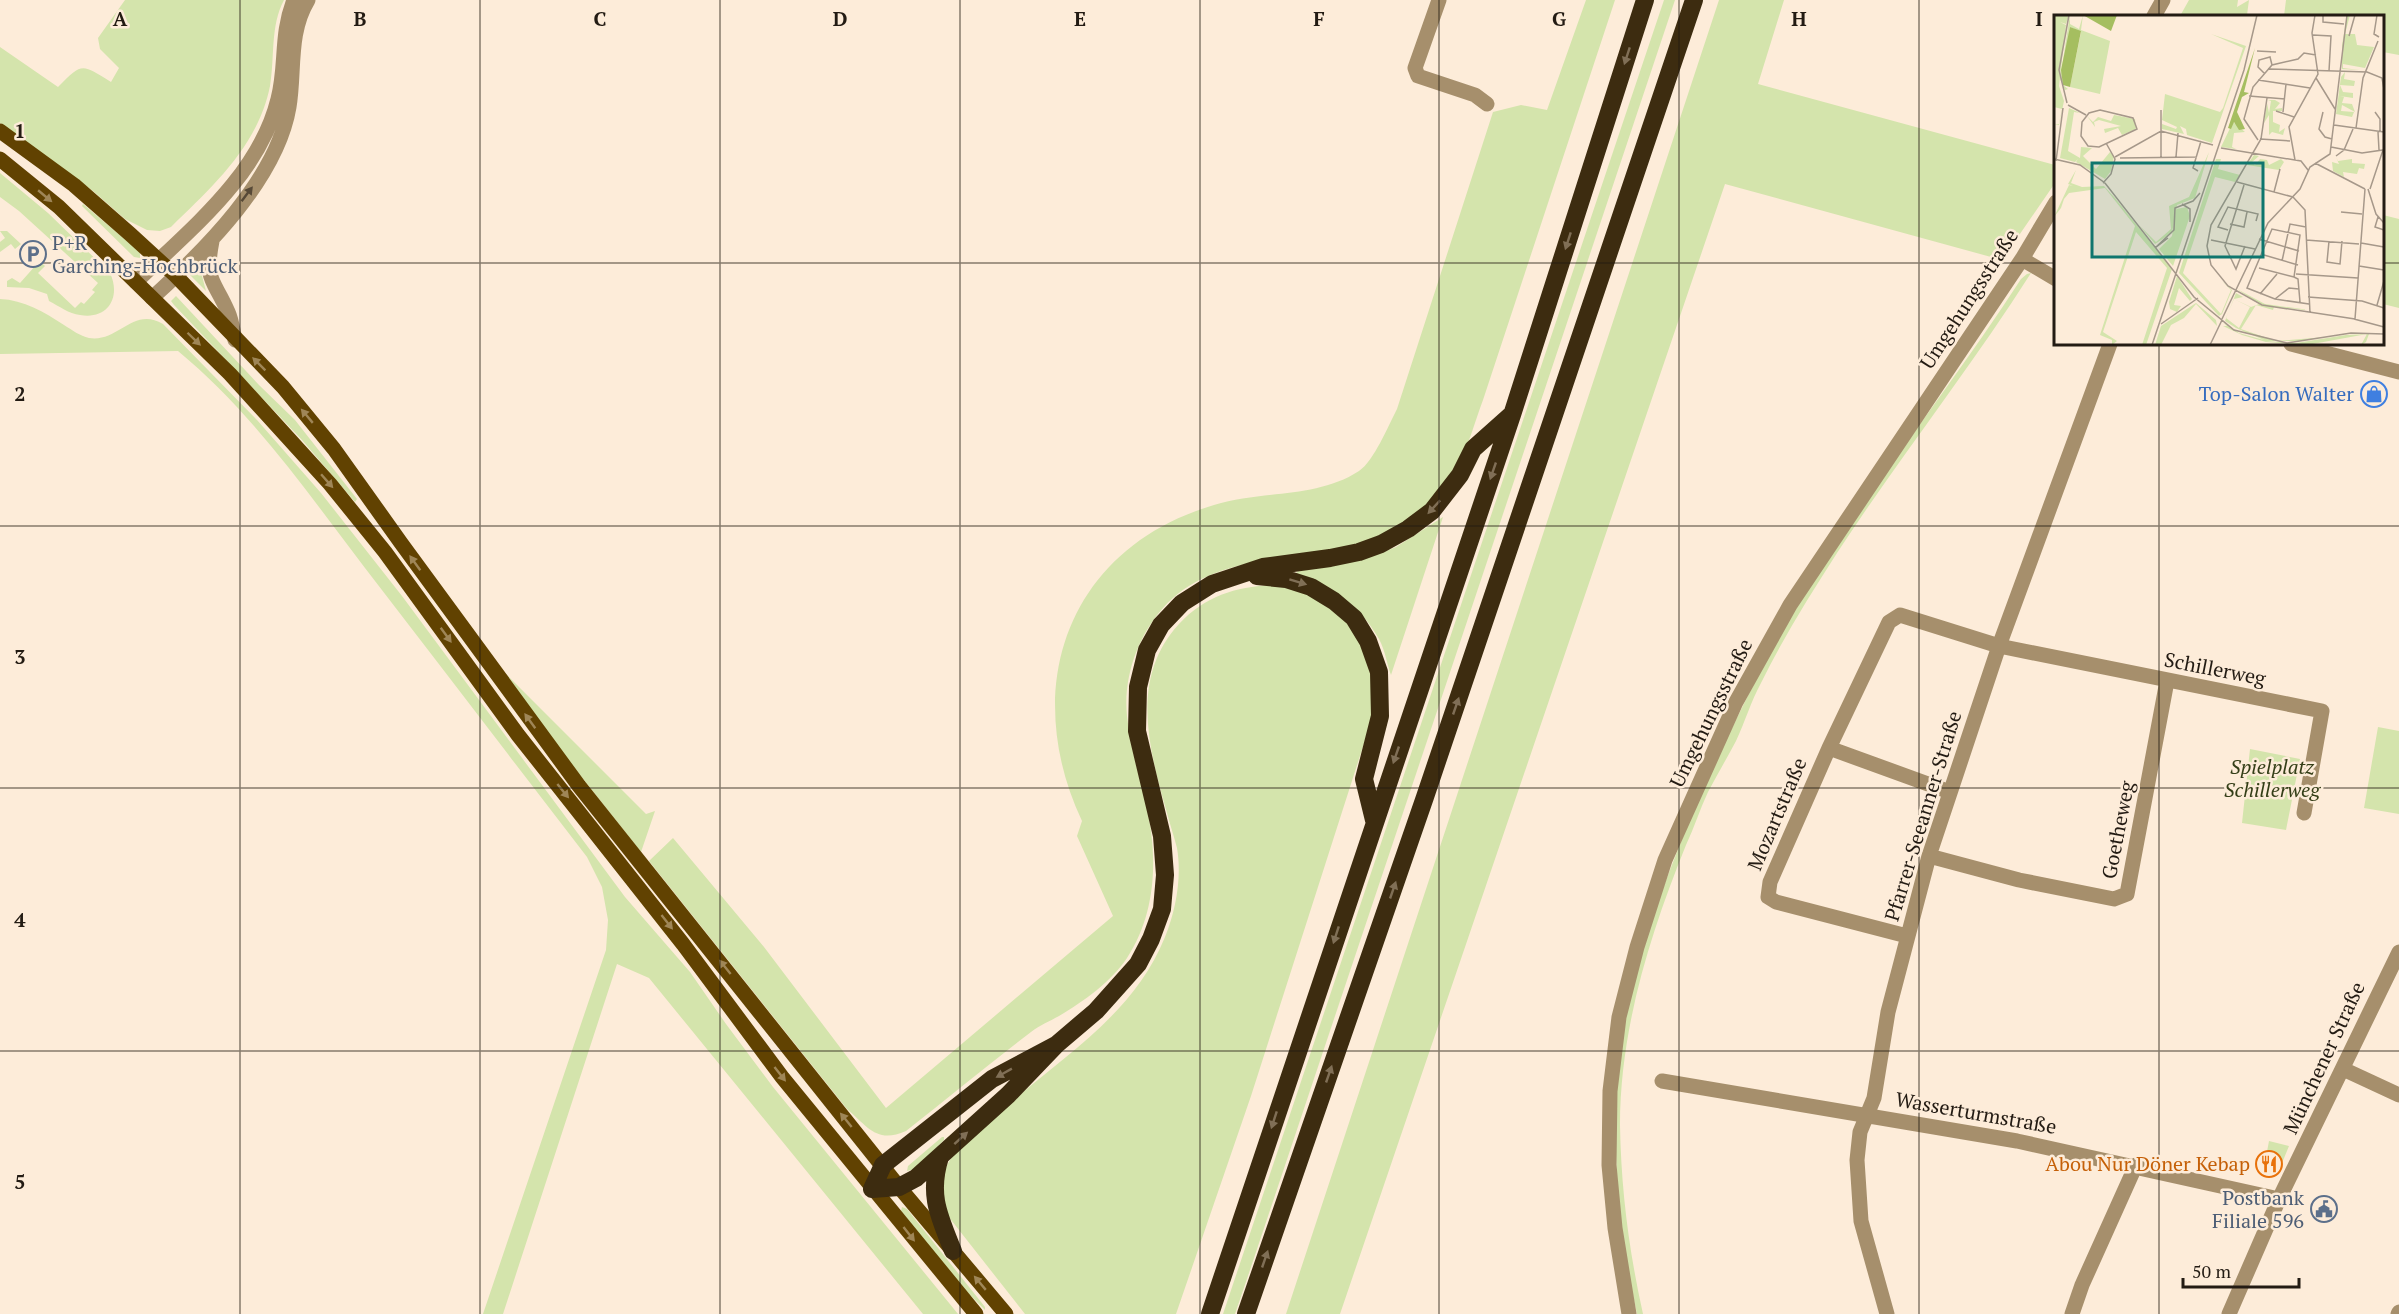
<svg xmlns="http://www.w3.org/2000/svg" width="2399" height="1314" viewBox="0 0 2399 1314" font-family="'PT Serif',serif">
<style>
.green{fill:#d4e4ac}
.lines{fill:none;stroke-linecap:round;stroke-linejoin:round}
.minor{stroke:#a68f6c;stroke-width:15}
.major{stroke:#614201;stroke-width:15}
.highway{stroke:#3d2c10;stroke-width:18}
.oneway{fill:#806f56}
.oneway2{fill:#574937}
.oneway3{fill:#9f8657}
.grid{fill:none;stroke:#231b13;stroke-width:1.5;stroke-opacity:0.55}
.labels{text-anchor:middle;stroke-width:5;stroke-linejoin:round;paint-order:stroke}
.service-label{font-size:20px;fill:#4e5e75;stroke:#fdecd9;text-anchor:start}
.street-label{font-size:20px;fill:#231b13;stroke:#fdecd9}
.shop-label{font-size:20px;fill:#366cbe;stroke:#fdecd9;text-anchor:end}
.park-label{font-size:20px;font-style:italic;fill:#343e17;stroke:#fdecd9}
.food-label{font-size:20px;fill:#c56008;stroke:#fdecd9;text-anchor:end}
.inset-road{fill:none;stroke:#a6988a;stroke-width:1.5}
.view{fill:#0f766e;fill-opacity:0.15;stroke:#0f766e;stroke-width:3}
.inset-edge{fill:none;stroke:#231b13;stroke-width:3}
.grid-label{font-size:20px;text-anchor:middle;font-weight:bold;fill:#231b13;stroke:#fdecd9;stroke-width:5;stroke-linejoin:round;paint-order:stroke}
</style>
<rect width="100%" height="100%" fill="#fdecd9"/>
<path class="green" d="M125,0h159c-14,26 -9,58 -14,86 -12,60 -57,100 -99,141l-11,4 -13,-1 -22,-11 -32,-28 -93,-68v-76l58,40c25,-25 23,-23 53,-5l8,-14 -19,-19 -2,-11z
M1586,0h29l-132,400c-8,21 -14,45 -25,65 -49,81 -112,83 -196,96 -36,6 -74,18 -99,47 -25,28 -40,69 -36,108 3,29 12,59 19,88 12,51 11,108 -19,154 -16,24 -43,43 -68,58 -9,5 -19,9 -28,16 -42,32 -83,66 -125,99 -29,13 -38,-4 -59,-22l-198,-248 24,-23 91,109 122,161 227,-192 -36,-80 5,-15c-63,-134 -14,-273 132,-316 48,-15 102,-6 145,-34 15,-10 29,-45 38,-62l96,-297 28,-7 26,5z
M1664,0h11l-427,1276 -13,38h-12z
M1719,0h65l-26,84 297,81v18l-53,77 -277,-76 -385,1130h-54z
M2189,0h49l-1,7 12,-7 -2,15 4,1h-71z
M2286,0h113v55l-16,-3 -1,-36h-98z
M0,173l48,40 62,60c11,23 -1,47 -30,42 -11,-1 -21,-9 -31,-14l-2,-7 -18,-6 -22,-1v-6l5,-3 8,5 16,-18 -4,-4 3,-4 10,9 -7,7 37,35 6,-6 3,2 11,-12 -3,-2 6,-7 -79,-72 -19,-14z
M83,204l57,48v6l-6,-1 -52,-51z
M2383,215l16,4v89l-16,-4z
M0,231h7l14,13 -6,5 -4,-5 -11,8v-10l5,-4z
M199,265l7,26 -16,-16z
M2031,273c-61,96 -132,185 -194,280 -27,42 -54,85 -76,130 -10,18 -16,39 -25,58 -9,17 -19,34 -28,51 -8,17 -14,36 -22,53 -36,89 -66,184 -66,280 1,64 9,126 23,189h-6c-17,-77 -25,-155 -20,-234 6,-86 36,-169 68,-248 34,-81 73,-161 118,-236 67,-110 149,-210 218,-317l6,-5z
M176,296l83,89 36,35 62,79 -2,3 -53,-62 -128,-135 -3,-4z
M0,299c24,1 44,13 64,26 8,5 16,11 25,13 29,5 44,-32 74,-14l94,96 64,73 81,103 223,301 65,75 36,52 47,63 185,227h-35l-274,-336 -32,-14 -114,350h-20l123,-364 2,-30 -6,-33 -15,-30c-74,-96 -148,-193 -222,-289 -58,-76 -113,-156 -187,-217l-178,3z
M1443,517l-52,158c-4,-11 -6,-25 -12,-36 -20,-35 -47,-52 -84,-65l4,-4 70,-13 27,-10z
M1272,585c45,6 82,32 97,76 4,13 8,28 6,41 -1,11 -5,22 -8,32l-116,362 -75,218h-151l-77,-98c-8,-15 -8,-42 2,-56 9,-14 27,-26 39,-38 63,-60 142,-101 176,-185 11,-27 17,-60 12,-89 -3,-12 -7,-23 -10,-35 -18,-63 -38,-135 12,-189 26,-28 56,-37 93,-39z
M504,672l142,142 9,-3 -14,41 -76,-96z
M2378,727l21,4v83l-35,-6z
M2250,749l50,10 -14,71 -44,-7z
M942,1137h2v3l-29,29 -8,2 1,-5z
M2269,1141l20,5 -7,17 -16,-6z
M902,1207l5,2 78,98v3l-24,-24 -60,-75z"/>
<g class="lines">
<path class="minor" d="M1439,0l-24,68 3,8 57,19 12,9
M2154,16l9,-16
M212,241c-8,41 2,38 16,71 4,9 5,19 7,28
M2022,259l34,20
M136,282c54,-53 123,-106 142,-183 9,-34 2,-64 16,-99
M152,298c52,-47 125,-119 137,-191 6,-36 -1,-74 19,-107
M2291,344l108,28
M1829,748l121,44
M1929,856l90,24 95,19 13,-5 40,-213
M1907,936l-131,-34 -8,-5 2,-15 59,-134 60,-126 11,-7 99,31 323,65 -18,102
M2343,1069l56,26
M1662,1081l355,60 262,58
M1629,1314l-14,-86 -6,-63 1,-74 9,-74 18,-70 28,-87 71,-158 54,-97 232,-346 34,-57
M1887,1314l-26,-93 -4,-61 3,-28 14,-34 14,-86 41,-156 70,-210 111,-302
M2072,1314l10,-29 54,-120
M2229,1314l50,-115 120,-247
M2398,1314l1,-2"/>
<path class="major" d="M0,131l74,54 56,49 46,42 107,111 51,62 67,94 178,243 320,401 107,127
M0,159l59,48 171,167 100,110 55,68 133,183 165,209 99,133 194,237"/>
<path class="highway" d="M1257,576l29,3 25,8 23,14 20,17 14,23 11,31 1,44 -16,63 10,41
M1056,1045l-64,34 -109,86 -11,24 27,-2 17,-9 92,-83 48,-50 40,-34 42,-47 13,-25 11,-30 3,-34 -3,-39 -25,-105 1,-44 9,-37 14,-25 21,-22 30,-19 51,-17 67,-9 29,-6 22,-8 27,-15 24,-18 28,-36 13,-26 37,-33
M940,1157c-12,38 -1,59 13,94
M1210,1314l302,-899 133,-415
M1246,1314l179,-517 269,-797"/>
</g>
<defs><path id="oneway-solid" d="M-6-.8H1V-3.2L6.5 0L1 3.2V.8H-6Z" transform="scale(1.5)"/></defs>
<g class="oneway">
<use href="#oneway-solid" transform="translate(1627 56) rotate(108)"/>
<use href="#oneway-solid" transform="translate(1568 241) rotate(108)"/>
<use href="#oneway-solid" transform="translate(1493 471) rotate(109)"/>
<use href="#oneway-solid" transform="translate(1434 507) rotate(133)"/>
<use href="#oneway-solid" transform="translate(1298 582) rotate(17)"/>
<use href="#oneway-solid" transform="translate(1456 706) rotate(-71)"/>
<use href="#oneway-solid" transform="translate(1396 755) rotate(109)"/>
<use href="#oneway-solid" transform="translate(1393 890) rotate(-71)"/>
<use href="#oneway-solid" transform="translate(1336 935) rotate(108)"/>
<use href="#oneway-solid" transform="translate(1004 1073) rotate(151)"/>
<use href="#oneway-solid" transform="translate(1329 1074) rotate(-71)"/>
<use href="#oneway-solid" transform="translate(1274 1120) rotate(108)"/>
<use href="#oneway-solid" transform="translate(961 1138) rotate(-42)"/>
<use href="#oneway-solid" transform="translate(1265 1259) rotate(-71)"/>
</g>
<use class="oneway2" href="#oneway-solid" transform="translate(247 194) rotate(-53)"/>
<g class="oneway3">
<use href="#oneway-solid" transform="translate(45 196) rotate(40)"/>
<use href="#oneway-solid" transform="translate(194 339) rotate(44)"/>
<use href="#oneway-solid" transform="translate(259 364) rotate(-135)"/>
<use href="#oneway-solid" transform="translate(307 416) rotate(-130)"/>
<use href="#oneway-solid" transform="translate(327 481) rotate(49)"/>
<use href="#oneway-solid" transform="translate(415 563) rotate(-126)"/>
<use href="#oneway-solid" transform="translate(446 635) rotate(54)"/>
<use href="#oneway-solid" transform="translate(530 721) rotate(-126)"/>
<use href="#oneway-solid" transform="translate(563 791) rotate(51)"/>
<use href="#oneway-solid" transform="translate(667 922) rotate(52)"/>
<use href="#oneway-solid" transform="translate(725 967) rotate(-129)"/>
<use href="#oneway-solid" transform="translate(780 1074) rotate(52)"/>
<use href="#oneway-solid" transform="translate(846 1120) rotate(-129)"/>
<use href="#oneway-solid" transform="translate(909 1234) rotate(52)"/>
<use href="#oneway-solid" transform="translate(980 1283) rotate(-130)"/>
</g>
<path class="grid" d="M240,0v1314M480,0v1314M720,0v1314M960,0v1314M1200,0v1314M1439,0v1314M1679,0v1314M1919,0v1314M2159,0v16M0,263h2056M2382,263h17M2159,344v970M0,526h2399M0,788h2399M0,1051h2399"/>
<defs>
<symbol id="parking-ring" viewBox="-11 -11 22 22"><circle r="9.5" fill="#fdecd9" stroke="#5c6f8a" stroke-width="1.5"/><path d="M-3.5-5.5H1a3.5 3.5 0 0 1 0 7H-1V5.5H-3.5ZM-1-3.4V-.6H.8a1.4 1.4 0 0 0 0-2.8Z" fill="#5c6f8a"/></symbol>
<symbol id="shop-ring" viewBox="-11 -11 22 22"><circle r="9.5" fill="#fdecd9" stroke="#3f7fe0" stroke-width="1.5"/><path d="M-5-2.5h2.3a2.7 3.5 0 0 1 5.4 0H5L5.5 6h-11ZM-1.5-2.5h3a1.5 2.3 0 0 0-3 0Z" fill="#3f7fe0"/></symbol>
<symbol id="restaurant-ring" viewBox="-11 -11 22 22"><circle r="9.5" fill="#fdecd9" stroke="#e8710a" stroke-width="1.5"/><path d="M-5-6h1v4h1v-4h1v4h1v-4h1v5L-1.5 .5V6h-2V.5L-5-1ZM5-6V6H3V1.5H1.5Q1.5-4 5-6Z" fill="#e8710a"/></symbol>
<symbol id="civic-ring" viewBox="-11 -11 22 22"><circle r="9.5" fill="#fdecd9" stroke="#5c6f8a" stroke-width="1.5"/><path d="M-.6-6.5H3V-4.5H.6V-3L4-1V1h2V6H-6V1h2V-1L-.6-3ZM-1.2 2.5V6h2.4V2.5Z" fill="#5c6f8a"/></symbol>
</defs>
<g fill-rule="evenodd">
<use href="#parking-ring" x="18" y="239" width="30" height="30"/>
<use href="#shop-ring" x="2359" y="379" width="30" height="30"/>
<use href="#restaurant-ring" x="2254" y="1149" width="30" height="30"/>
<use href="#civic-ring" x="2309" y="1194" width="30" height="30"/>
</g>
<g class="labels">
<g class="service-label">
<text x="52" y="250">P+R<tspan x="52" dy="23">Garching-Hochbrück</tspan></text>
<text x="2304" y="1205" text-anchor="end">Postbank<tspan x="2304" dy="23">Filiale 596</tspan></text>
</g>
<g class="street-label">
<text transform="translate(1969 299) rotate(-57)" y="7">Umgehungsstraße</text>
<text transform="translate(2215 669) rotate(11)" y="7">Schillerweg</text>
<text transform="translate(1711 713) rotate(-64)" y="7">Umgehungsstraße</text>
<text transform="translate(1777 814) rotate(-67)" y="7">Mozartstraße</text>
<text transform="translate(1923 816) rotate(-73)" y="7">Pfarrer-Seeanner-Straße</text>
<text transform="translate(2118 830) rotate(-79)" y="7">Goetheweg</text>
<text transform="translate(2324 1058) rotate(-65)" y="7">Münchener Straße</text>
<text transform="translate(1976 1113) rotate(10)" y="7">Wasserturmstraße</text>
</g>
<g class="shop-label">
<text x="2354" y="401">Top-Salon Walter</text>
</g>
<g class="park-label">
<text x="2272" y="774">Spielplatz<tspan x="2272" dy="23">Schillerweg</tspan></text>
</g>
<g class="food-label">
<text x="2250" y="1171">Abou Nur Döner Kebap</text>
</g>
</g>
<g transform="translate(2054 15)">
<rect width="330" height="330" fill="#fdecd9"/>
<path d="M0,0h15l-3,9 -6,-2 6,3 -7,61 5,15 -5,24 -5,-1h5l3,-15 -8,-2zM16,0v9l9,5 4,-14 -2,15 29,11 -10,53 -30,-7 11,-55 -11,-5 -7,58 5,4 -3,1 -5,-11zM293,0h3l-5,19h10l2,11 17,2 -9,21 -22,-4v4l17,2 -18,-1v-24zM157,19l35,12 -34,97 -25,-8 -1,-6 -6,-3 4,8 -22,-5v-5l14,5 1,-2 -15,-7 3,-26 55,18 3,-4 20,-60zM291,57l-1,7 11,2 -1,5 -14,-1 3,7 10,1v5l-13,-2 4,1 -2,6 10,1 3,8 -13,-7 -1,6 13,1 -2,5 -16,-3 5,-37zM214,85h7l5,3 -5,6 7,-1v3h-9v11l7,3 -1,7 6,-4 -2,7 -11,-3 -3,3v-20l-5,8 3,-20 2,10 2,-12zM15,93l11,5 -6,-1 -6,39 12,7 1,-11 11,1 -9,8 13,13 14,-17 4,4 -3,15 -6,8 -29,-17 2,-3 -3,3 -15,-4zM60,100l21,4 1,10 -14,6 -4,-7 -13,5 -1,-4 17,-3 -22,-6 -5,2 1,5 -8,-11 6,6 5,-5 13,4zM179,107l12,10 -11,1 -2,14 4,2 -15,-2zM155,137l-14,46 -18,7 -5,28 -17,11 -16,-19 17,17 15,-13 -2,-23 20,-9zM200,140l5,1 -7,6 3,3 5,-6 7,1 2,5 12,-6 3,3 -5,8 -32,-5zM282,142l2,4 14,-2v4l13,1 -1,5 -5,-1 -2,6 -14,-2 1,5 -11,-6 -1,-9 7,2zM162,144h5l-3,10 22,6 -5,7 -20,-5 -32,96 38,41 10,-24 -9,-9 10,9 -10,24 -3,2 -40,-43zM22,155l-5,13 11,4 22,-1 11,12 57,71 -26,76h-4l25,-77 -31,-36 -33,100 14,9 -5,4v-5l-12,-5 35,-109 -30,-38 -36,5 -5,6 -3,9 -7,9 15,-32 4,1 -5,-2zM133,192l3,9 -17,50 -14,-17 13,-13 4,-27zM123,261l15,23 -2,2 -11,-13 -5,17 7,1 -4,6 -7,-3 -1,-7zM183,274l28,15 44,6 -35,-3 -1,3 -17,-5 -15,24 35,12 49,-4 -26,4h-34l31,2 50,-8 23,-1 -3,8 -5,3 6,-11 -60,11 -41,-3 -24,-7 -19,-9h4l-4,-4 16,11 25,7 -28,-12 -11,-7 11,-28 7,4 -9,2 17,8 8,-3zM180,284l16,8 -11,21 -13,-10zM142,288l20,17 1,6 -21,-22 -12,14 -13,7 -10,20h-6l6,-19z" fill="#d4e4ac" fill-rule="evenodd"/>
<path d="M29,0h34l-6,16zM16,12l11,4 -11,56 -7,-2 -2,-15zM201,33l-11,44 5,1 -7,4 -5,15 8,17 -6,1 -5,-8 -3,7 -3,-1z" fill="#a5be60"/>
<path class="inset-road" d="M269,0v7l21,2M323,0l-3,19 5,3M259,20l18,1 -2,35M295,21l6,-21M203,36l19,1M214,54l99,3 15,6 2,11M211,59l-7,-7 1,-7 11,-3 2,8M262,63l19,31M204,65l52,8M195,81l36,3M213,83l-6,41 -50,86 -4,21 4,19 17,21 34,19 93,14M13,88l-8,-33 10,-55M14,90l18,10M46,95l33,8 4,11 -38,18 -11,-1 -7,-10 1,-14 7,-9zM107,95v47M222,96l18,6M229,97l3,-28M269,97l-4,17 6,8 7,2M321,97l5,7v13M280,110l50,7M302,113l7,-50 15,-37M324,117l1,18M206,124l30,2M204,125l-14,-21 9,-32 19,-22 26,-6 6,-6 12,2M277,132l31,6 21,-3 -13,39M167,133l80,13 7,9M282,141l8,-6 9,-21M61,142l46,-26 52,14M122,142l2,-24M66,143l77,-1M0,144l26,6 25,18 89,114 40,33 53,13 64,-10 33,1M241,145l-6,-33 29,-53 -6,-41 3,-18M2,146l7,-53M261,148l50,26M144,156l-5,-3 8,-27M183,167l56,15M49,168l8,-9 4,-15 -9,-16M190,170l-19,61 11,23 9,-23M314,174l8,25 8,9M220,177l6,-23M239,182l12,13 5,103M128,189l8,5v13M287,197l21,2M324,202l-3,10 9,3M176,209l14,3 3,-15M174,215l-10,-3 10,-20 30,7 -2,7M114,223l-13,10 19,-18 1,-22 18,-7 7,-8M205,224l40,12M157,225l44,9M252,225l53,4M275,226l-2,21 13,2 2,-23M307,228l23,4M210,240l34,10M228,246l8,-37 16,3M305,251l25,4M205,253l35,9M242,259l62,4M240,262l6,-42 -28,-6 -25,59 28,11 34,5M240,262l4,2 2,23M206,279l17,-20M254,282l54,4 22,7M221,284l14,-11 10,1M323,290l7,-24M168,304l46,-96 32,-34 10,-22 20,-13 17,-139M300,304l30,8M301,304l10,-130M107,309l37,-26M98,330l92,-275 13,-55M156,330l12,-25"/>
<path class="view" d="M38,148h171v94h-171z"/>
<rect width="330" height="330" class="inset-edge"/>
</g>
<g class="grid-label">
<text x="120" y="26">A</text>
<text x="360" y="26">B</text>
<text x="600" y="26">C</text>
<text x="840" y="26">D</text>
<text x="1080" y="26">E</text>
<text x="1319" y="26">F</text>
<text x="1559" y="26">G</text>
<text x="1799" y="26">H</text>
<text x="2039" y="26">I</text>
<text x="20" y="138">1</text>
<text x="20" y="401">2</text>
<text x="20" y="664">3</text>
<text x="20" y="927">4</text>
<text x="20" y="1189">5</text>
</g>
<path d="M2183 1278v9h116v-9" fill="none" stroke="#231b13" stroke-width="3"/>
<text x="2192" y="1278" font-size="18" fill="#231b13" stroke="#fdecd9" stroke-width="4.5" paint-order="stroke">50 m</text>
</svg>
